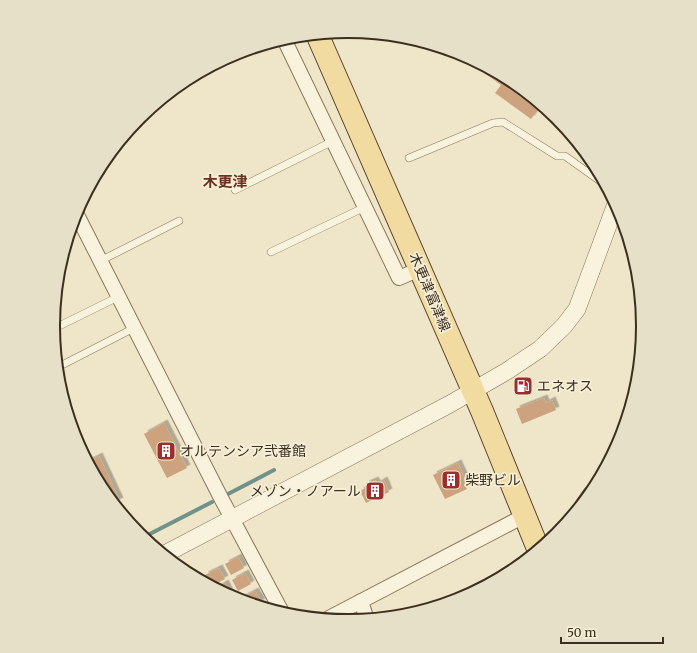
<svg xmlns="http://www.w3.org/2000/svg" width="697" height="653" viewBox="0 0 697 653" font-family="Merriweather,'Noto Sans JP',serif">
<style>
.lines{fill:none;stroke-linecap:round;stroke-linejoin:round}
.stream{stroke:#6f928b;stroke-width:4}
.building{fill:#cda27e;filter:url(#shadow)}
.service-casing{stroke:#8c775c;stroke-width:8}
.minor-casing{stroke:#8c775c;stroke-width:16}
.tertiary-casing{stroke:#8c775c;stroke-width:18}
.primary-casing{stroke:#5a4530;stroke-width:24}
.service{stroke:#f9f2dc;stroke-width:7}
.minor{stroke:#f9f2dc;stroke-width:14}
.tertiary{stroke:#f9f2dc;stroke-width:17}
.primary{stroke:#f2dba0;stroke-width:22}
.labels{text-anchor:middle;stroke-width:3.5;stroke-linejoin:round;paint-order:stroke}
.street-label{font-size:14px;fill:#3c2f20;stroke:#f6efd8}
.poi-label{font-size:14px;fill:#3c2f20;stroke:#f6efd8;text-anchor:start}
.neighbourhood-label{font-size:15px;font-weight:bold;fill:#69311f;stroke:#f6efd8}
.rim{fill:none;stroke:#3c2f20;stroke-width:2}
</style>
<defs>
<filter id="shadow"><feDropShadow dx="3.5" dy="-3.5" stdDeviation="0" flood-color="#0004"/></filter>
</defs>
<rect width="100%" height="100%" fill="#efe5c8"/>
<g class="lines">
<path class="stream" d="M228,494l46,-24
M142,538l70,-36"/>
</g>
<path class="building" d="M454,51l8,3 51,27 45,37 9,11 -29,-19 -7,9 -36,-26 6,-8z
M544,398l2,5 6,-3 4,10 -34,14 -6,-15z
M164,423l23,45 -20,10 -23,-44z
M99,456l21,45 -6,3 -11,-14 -16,-28z
M458,463l10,22 -2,1 1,3 -22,10 -12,-24z
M375,480l2,4 7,-4 5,12 -23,11 -6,-12 7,-4 -1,-3z
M238,557l6,11 -13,7 -6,-11z
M219,568l6,11 -14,7 -6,-11z
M245,573l6,11 -13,7 -6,-11z
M225,583l6,12 -3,1 -13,-7z
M255,591l7,11 -7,3 -10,-3 -3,-4z"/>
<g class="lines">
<defs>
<path id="service" d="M409,158l84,-35 10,-1 54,34h8l42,30
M235,190l98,-49
M271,252l94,-45
M100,261l79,-40
M53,329l65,-32
M64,364l70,-36"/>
<path id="minor" d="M284,39l115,239 21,-9
M76,213l145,285 62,116
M583,504l7,-10 3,-2
M361,601l6,19
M325,620l199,-104"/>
<path id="tertiary" d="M163,555l287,-151 57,-33 33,-22 24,-23 13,-17 39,-105"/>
<path id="primary" d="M317,34l165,377 57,140"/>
</defs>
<use href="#service" class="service-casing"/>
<use href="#minor" class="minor-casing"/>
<use href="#tertiary" class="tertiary-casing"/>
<use href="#primary" class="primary-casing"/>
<use href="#service" class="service"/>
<use href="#minor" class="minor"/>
<use href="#tertiary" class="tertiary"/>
<use href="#primary" class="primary"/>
</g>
<defs>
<symbol id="fuel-square" viewBox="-11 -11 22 22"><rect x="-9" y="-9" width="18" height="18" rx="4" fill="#9b2f2c" stroke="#f6efd8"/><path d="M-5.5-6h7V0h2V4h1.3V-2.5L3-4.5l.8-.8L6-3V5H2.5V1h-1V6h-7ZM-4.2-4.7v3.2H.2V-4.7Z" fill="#fff"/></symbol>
<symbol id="building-square" viewBox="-11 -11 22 22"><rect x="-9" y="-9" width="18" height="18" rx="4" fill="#9b2f2c" stroke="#f6efd8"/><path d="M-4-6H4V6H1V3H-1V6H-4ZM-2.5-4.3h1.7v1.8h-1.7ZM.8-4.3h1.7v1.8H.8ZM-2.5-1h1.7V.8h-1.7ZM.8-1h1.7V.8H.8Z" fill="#fff"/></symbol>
</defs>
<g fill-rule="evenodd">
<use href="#fuel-square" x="512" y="375" width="22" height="22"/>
<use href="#building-square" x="155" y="440" width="22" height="22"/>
<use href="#building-square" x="440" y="469" width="22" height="22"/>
<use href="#building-square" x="364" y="480" width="22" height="22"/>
</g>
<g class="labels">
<g class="street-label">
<text transform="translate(430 292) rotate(67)" y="5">木更津富津線</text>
</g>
<g class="poi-label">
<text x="537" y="391">エネオス</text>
<text x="180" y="456">オルテンシア弐番館</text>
<text x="465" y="485">柴野ビル</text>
<text x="361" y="496" text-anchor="end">メゾン・ノアール</text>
</g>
<g class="neighbourhood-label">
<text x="225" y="187">木更津</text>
</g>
</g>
<path d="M0 0H697V653H0ZM60 326a288 288 0 1 1 576 0a288 288 0 1 1-576 0Z" fill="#e7e0c9" fill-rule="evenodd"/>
<path class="rim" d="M60 326a288 288 0 1 1 576 0a288 288 0 1 1-576 0Z"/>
<path d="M561 637v6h102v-6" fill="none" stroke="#3c2f20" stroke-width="2"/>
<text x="567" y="637" font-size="12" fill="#3c2f20" stroke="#f6efd8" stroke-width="3" paint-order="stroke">50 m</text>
</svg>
